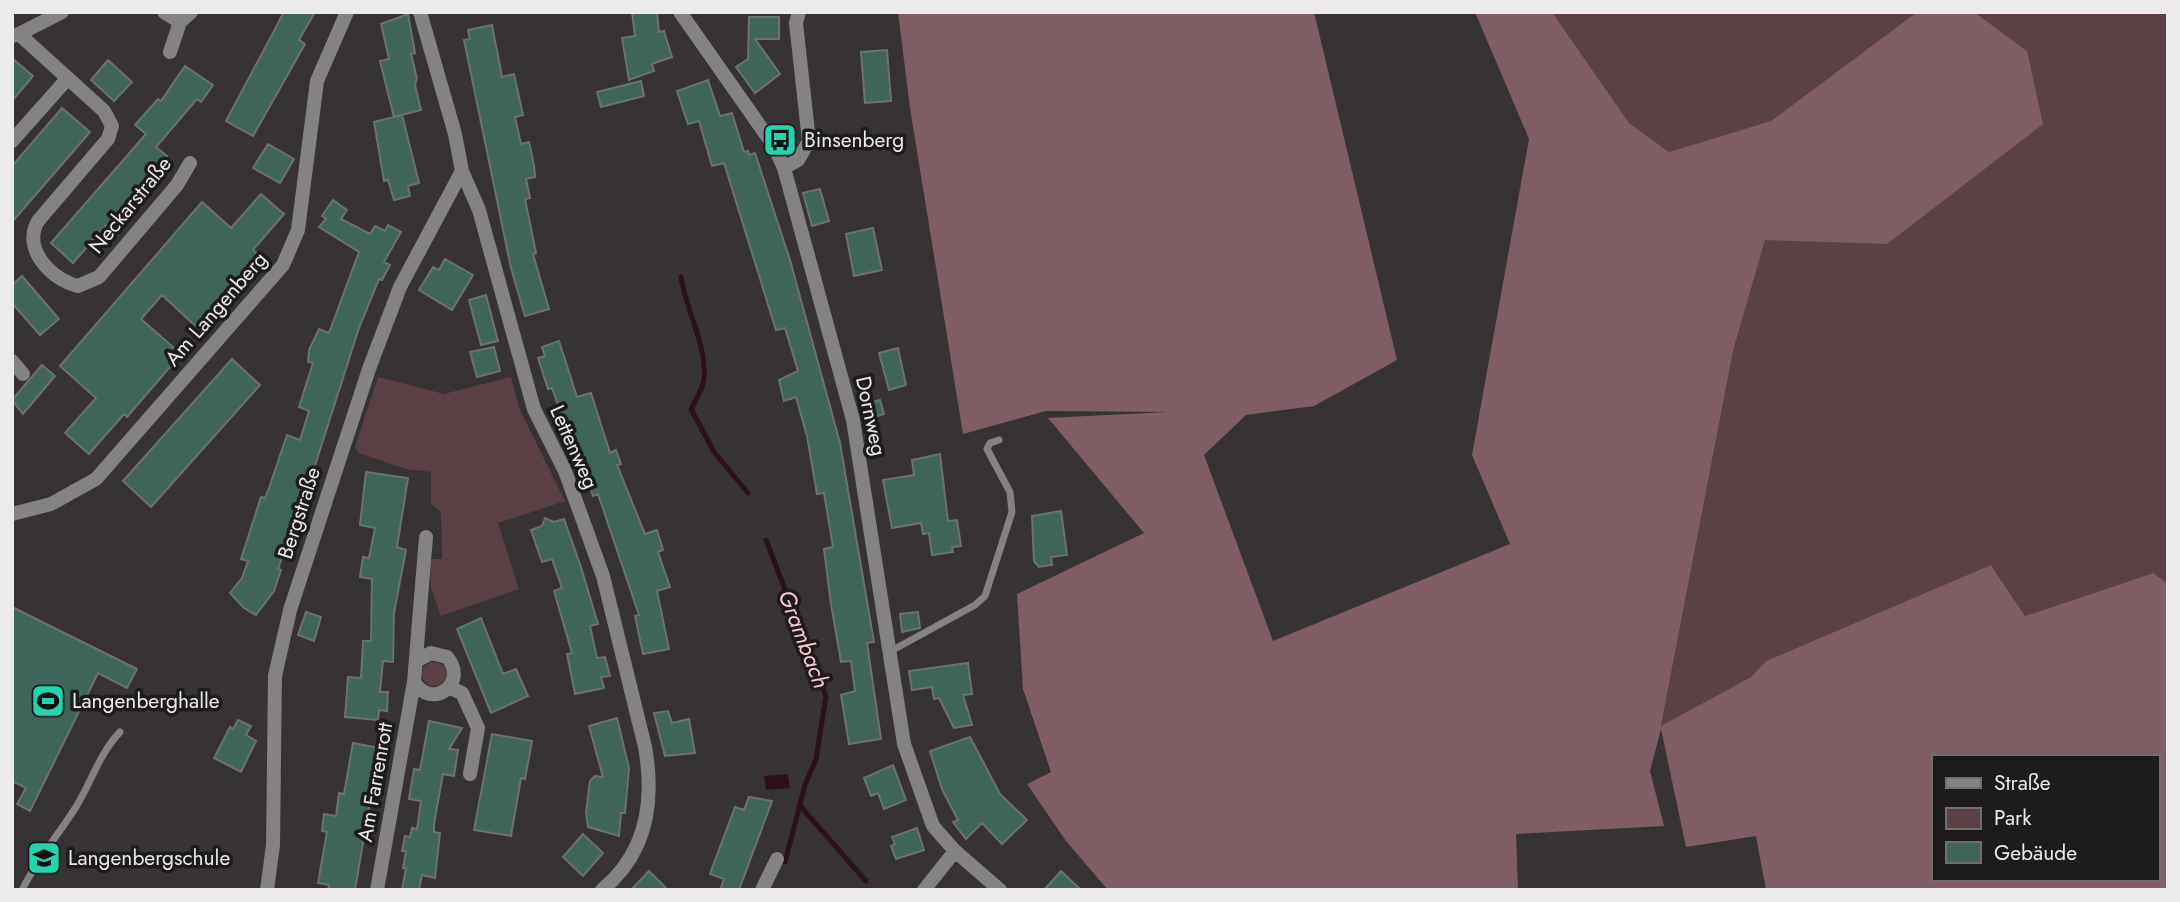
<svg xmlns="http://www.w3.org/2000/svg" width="2180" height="902" viewBox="0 0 2180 902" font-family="Jost,sans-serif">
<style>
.green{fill:#5b4146}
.forest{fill:#805d64;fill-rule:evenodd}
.water{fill:#2d1118}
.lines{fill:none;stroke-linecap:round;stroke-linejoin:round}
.stream{stroke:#2d1118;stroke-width:5}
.building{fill:#3f655a;stroke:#6d7170;stroke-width:2}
.service{stroke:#848282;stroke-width:7}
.minor{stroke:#848282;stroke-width:14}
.labels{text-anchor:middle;stroke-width:7;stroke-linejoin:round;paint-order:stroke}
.poi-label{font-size:21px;fill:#ece9ea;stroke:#1d1b1c;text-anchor:start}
.street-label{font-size:21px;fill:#ece9ea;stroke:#1d1b1c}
.water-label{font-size:23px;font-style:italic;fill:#fdc8d2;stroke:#1d1b1c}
</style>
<rect width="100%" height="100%" fill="#373334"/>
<path class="green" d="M1552,12h365l-146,109 -102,31 -40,-29z
M1974,12h194v572l-16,-11 -127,43 -33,-50 -226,95 -15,16 -90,50 72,-376 32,-112 122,5 140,-193z
M378,377l66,17 67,-17 8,31 46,93 -67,22 21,66 -78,27 -10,-28 -1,-29h12l-1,-47 -10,-8v-32l-25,-3 -47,-16 -4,-6z
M422 674a12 12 0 1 1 24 0a12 12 0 1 1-24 0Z"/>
<path class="forest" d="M898,12h416l83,348 -83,46 -68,9 -42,40 69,186 237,-97 -38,-89 57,-316 -54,-127h77l77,111 40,29 102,-31 146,-109h57l53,39 16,73 -156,120 -122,-4 -32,111 -72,375 90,-49 15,-16 225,-96 34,51 128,-43 15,11v306h-402l-10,-54 -70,11 -25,-118 -11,42 14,55 -148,8 2,56h-410l-42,-49 -39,-57 24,-12 -28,-83 -6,-95 127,-61 -96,-115 120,-6 -122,-1 -83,23 -53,-326zM1933,757h224v122h-224z"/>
<path class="water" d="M788,774l2,14 -24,2 -2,-14z"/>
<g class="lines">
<path class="stream" d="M681,277c5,34 26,67 23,102 -1,10 -9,22 -13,30l23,43 34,41
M766,540l60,156 -10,63 -11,26 -20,77
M801,807l65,74"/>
</g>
<path class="building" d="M284,12h31l-16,28 6,4 -52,92 -27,-15z
M632,12h25l2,20 5,-1 8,26 -20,7 2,7 -25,9 -7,-42 13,-2z
M408,14l7,39 -4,1 6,24 -2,7 6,25 -27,7 -14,-56 9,-2 -8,-35z
M749,17h30v22h-24l25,35 -25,19 -19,-26 12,-8z
M492,25l10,52 12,-3 9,41 -8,2 6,27 8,-2 5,23 1,12 -9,2 4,19 -5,1 11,54 -3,1 16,55 -24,7 -14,-48 -47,-228 6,-1 -2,-9z
M887,50l4,51 -26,2 -4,-51z
M12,58l21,18 -21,25z
M108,60l24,22 -18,19 -23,-21z
M185,66l28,19 -12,17 -4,-3 -41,48 11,9 -94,107 -22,-20 95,-109 -11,-9 23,-26 3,2z
M708,80l12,36 12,-3 12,39 4,-1 1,4 6,-2 35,107 50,183 34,199 -7,1 14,96 -32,5 -8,-49 14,-4 -4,-30 -10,1 -10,-58 -7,-55 9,-2 -9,-54 -7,1 -10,-58 -11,-39 -12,4 -5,-21 19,-9 -13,-43 -9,2 -52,-167 -12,3 -13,-45 -11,3 -11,-33z
M641,81l3,15 -43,11 -4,-15z
M62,108l28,24 -78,90v-56z
M402,115l17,68 -11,3 2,10 -16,4 -6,-20 -4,1 -10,-59z
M268,144l26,15 -14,24 -27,-15z
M820,189l9,32 -17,5 -9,-33z
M261,194l23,20 -31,36 11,9 -63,72 -39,-36 -21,24 40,35 -54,63 -3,-3 -35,40 -24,-21 31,-35 -36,-32 142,-164 29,26z
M333,200l14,10 -6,9 29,15 5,-8 10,5 3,-6 13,7 -17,30 6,3 -8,15 -3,-1 -20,49 -48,150 -3,-1 -12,51 -3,-1 -15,42 3,1 -7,21 -18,24 -12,-7 -14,-15 12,-15 6,-17 -7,-2 20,-62 4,1 4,-10 18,-53 13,5 9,-29 -10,-4 14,-44 -5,-1 1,-12 10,-21 10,4 30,-81 -40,-25 7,-8 -4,-3z
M873,228l9,42 -28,6 -8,-42z
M445,259l28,16 -21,35 -33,-20 14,-23 6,3z
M22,276l37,43 -19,16 -28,-32v-18z
M486,295l12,46 -17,4 -12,-45z
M559,341l18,56 14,-4 19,60 6,-3 5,14 -4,1 28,69 12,-4 6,20 -5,2 12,35 -13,4 12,58 -26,5 -8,-38 4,-1 -41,-121 -5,2 -6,-16 -3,1 -32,-93 -4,1 -10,-31 7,-2 -3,-9z
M494,347l6,24 -23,6 -7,-25z
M898,348l8,37 -17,5 -10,-37z
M232,359l28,26 -109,122 -28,-26z
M42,365l13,11 -32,38 -11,-14z
M880,400l4,14 -17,5 -4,-14z
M940,454l8,67 9,-1 4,26 -9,1 1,5 -21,3 -3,-22 -6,1 -2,-11 -29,5 -9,-48 31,-5 -2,-15z
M366,472l42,6 -11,69 9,3 -12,63 -1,49 -10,-1 -3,31h8l-1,19 -8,-1 -1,10 -33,-3 3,-40 13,1 2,-37h8l1,-62 -12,-2 3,-20 6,1 6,-30 -15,-3z
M1061,511l6,44 -16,2 1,8 -13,2 -5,-6 -2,-45z
M545,518l9,4 10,-3 17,48 17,57 -8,2 7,32 8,-1 5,19 -9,1 3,11 -29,6 -8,-40 5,-1 -18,-62 8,-3 -10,-29 -10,3 -11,-32 11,-4z
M12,607l125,62 -10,19 -29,-15 -68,138 -13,-7 9,-16 -14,-7z
M306,612l15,5 -7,24 -16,-6z
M918,612l2,16 -18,4 -2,-18z
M481,618l22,56 13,-5 12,27 -37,17 -34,-84z
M968,663l4,31 -9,1 9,30 -18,3 -15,-30 -5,1 -2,-12 -20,3 -3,-19z
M668,711l4,12 17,-4 6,34 -30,3 -11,-43z
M617,718l12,50 -4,45h-4l-2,23 -31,-9 -2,-14 4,-32 5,-5 8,1 -14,-51z
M238,720l13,6 -5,9 10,6 -15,31 -27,-14 16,-31 3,2z
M429,721l33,7 -13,21 9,1 -4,26 -11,-2 -9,50v8l6,1 -5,45 -13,-3 -3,15h-17l4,-22h-3l3,-17h-4l3,-15 5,1 2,-9 5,1 4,-28 -12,-2 5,-30 6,1z
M492,734l40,7 -7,38 -4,-1 -10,58 -37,-6z
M970,737l30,57 27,26 -25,24 -20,-21 -16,16 -13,-17 5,-2 -16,-31 -12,-38z
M353,743l27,5 -16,89 -9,53h-27l1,-5 -11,-2 9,-51 -5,-1 2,-17 12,2 3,-23 5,1z
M893,765l13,35 -22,9 -6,-16 -7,3 -7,-18z
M749,797l23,4 -33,89h-19l4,-11 -14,-5 25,-67 9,3z
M917,828l7,22 -28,9 -5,-13 4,-2 -3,-7z
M583,834l20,19 -20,23 -20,-19z
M649,871l19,19h-37z
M1061,871l20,19h-37z"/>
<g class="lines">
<path class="service" d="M891,651l84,-46 10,-9 27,-84 -2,-20 -23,-43 3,-6 9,-3
M22,890c15,-30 36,-55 54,-83 16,-26 23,-53 44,-75"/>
<path class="minor" d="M164,12l16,10 11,-10
M420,12l35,122 7,37 17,39 55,199 31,62 38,105 42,171c10,55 2,106 -43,143
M680,12l94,134 10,22 69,252 51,324 29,82 22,25 45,39
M19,34l43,-22
M12,36l7,-2 85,77 8,15 -4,13 -70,82c-16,27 12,58 40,65l21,-9 78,-92 13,-22
M170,52l10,-30
M12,141l56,-63
M784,168l14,-8 11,-19 -13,-118 3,-11
M12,361l11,13
M12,514l39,-10 45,-25 187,-214 15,-35 19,-149 30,-69
M414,682c18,29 55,1 33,-25l-16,-4 -15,8
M450,688l12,5 16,35 -8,46
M267,890l6,-45 2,-169 15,-66 79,-241 31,-82 62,-116
M377,890l37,-208 12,-145
M762,890l15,-31
M924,890l31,-39"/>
</g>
<defs>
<symbol id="bus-square" viewBox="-11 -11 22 22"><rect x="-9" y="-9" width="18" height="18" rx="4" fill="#23d5af" stroke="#1d1b1c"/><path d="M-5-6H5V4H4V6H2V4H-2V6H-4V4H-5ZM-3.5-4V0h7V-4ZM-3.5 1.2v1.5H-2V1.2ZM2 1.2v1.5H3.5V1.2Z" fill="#111"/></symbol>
<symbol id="stadium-square" viewBox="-11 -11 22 22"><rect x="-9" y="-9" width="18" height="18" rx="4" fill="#23d5af" stroke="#1d1b1c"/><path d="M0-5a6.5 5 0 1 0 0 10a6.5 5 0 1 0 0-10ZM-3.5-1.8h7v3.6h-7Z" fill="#111"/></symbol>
<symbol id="school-square" viewBox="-11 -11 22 22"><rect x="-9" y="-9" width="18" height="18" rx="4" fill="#23d5af" stroke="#1d1b1c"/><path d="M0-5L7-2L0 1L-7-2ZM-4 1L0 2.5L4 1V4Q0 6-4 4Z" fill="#111"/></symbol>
</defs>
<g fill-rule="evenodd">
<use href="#bus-square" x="761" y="121" width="38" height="38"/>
<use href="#stadium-square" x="29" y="682" width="38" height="38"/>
<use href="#school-square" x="25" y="839" width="38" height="38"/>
</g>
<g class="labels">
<g class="poi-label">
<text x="804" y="147">Binsenberg</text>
<text x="72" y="708">Langenberghalle</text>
<text x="68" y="865">Langenbergschule</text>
</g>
<g class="street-label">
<text transform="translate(130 205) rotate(-51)" y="7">Neckarstraße</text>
<text transform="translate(216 309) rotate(-49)" y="7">Am Langenberg</text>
<text transform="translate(871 416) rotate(78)" y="7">Dornweg</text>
<text transform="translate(574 447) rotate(66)" y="7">Lettenweg</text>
<text transform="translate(299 513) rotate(-72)" y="7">Bergstraße</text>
<text transform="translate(375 782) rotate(-80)" y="7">Am Farrenrott</text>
</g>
<g class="water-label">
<text transform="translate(804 639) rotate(69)" y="8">Grambach</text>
</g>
</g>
<rect width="2180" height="902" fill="none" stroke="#ece9ea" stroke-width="28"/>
<rect x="1932" y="755" width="228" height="126" fill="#1d1b1c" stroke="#706d6e" stroke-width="2"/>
<rect x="1946" y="778" width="35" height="10" fill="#848282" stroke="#706d6e" stroke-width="2"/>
<text x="1994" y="790" font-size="21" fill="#ece9ea">Straße</text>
<rect x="1946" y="808" width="35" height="21" fill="#5b4146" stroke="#706d6e" stroke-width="2"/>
<text x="1994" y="825" font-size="21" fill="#ece9ea">Park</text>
<rect x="1946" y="842" width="35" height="21" fill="#3f655a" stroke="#706d6e" stroke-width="2"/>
<text x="1994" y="860" font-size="21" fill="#ece9ea">Gebäude</text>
</svg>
